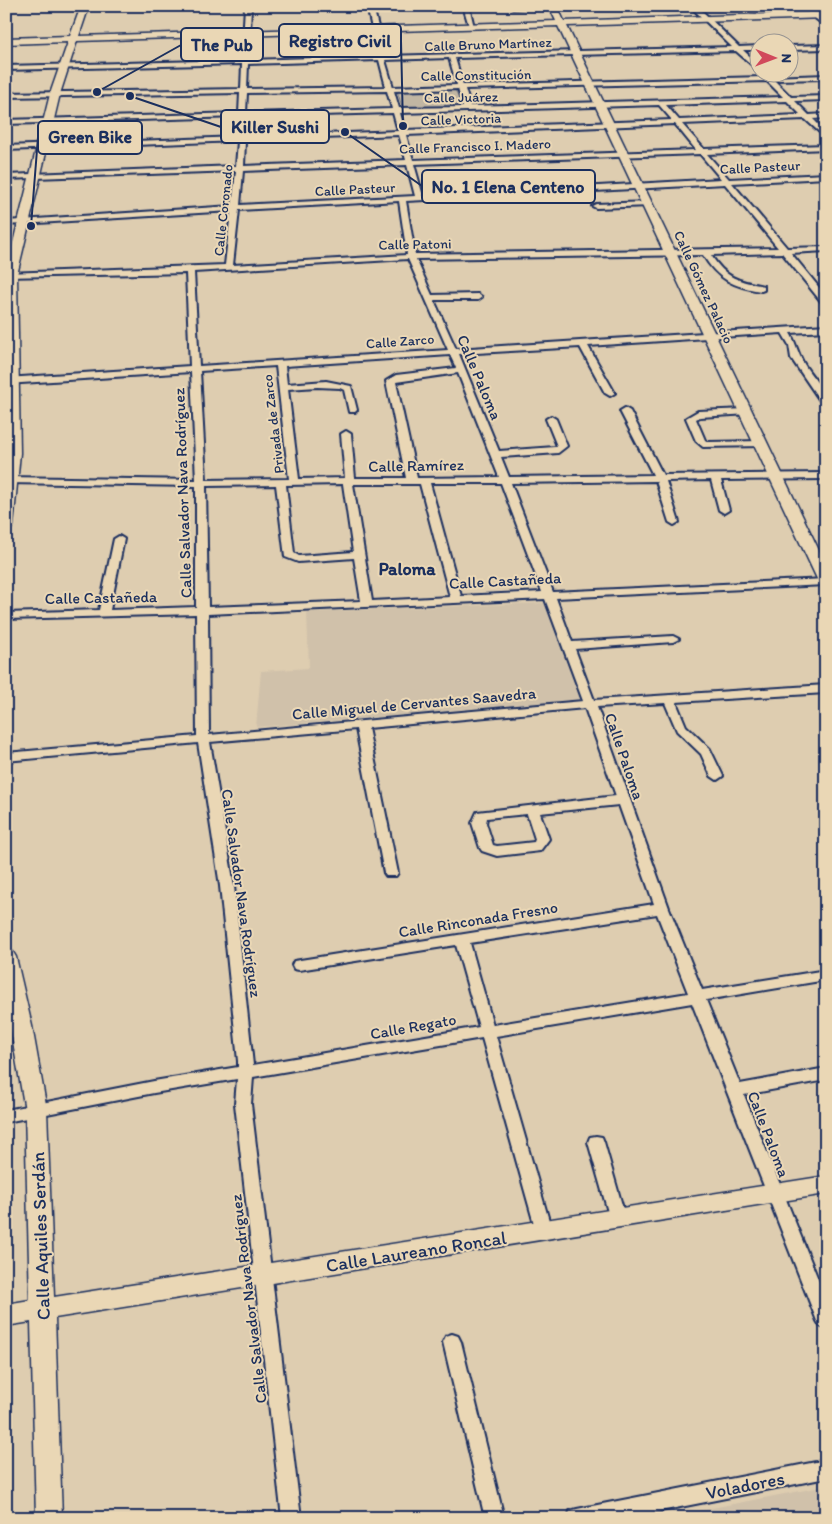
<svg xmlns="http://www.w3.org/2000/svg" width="832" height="1524" viewBox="0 0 832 1524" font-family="Itim,sans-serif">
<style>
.built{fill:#d0c1aa}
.green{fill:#c1b6a3;stroke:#6e7280}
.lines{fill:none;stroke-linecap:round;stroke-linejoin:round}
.street-casing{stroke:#1b2f5e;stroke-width:4}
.secondary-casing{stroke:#1b2f5e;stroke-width:3}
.street{fill:#ead7b5;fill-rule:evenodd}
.secondary{fill:#ead7b5;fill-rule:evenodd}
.labels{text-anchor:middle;stroke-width:4;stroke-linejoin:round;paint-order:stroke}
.far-street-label{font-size:14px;fill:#1b2f5e;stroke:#ead7b5}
.street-label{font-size:16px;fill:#1b2f5e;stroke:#ead7b5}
.neighbourhood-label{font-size:18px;font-weight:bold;fill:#1b2f5e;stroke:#ead7b5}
.near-street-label{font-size:19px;fill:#1b2f5e;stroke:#ead7b5}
.leader{fill:none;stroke:#1b2f5e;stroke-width:2}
.callout-dot{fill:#1b2f5e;stroke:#ead7b5;stroke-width:2}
.callout{fill:#ead7b5;stroke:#1b2f5e;stroke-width:2}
.callout-label{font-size:18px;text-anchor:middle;font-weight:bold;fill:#1b2f5e}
</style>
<rect width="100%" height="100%" fill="#decdb0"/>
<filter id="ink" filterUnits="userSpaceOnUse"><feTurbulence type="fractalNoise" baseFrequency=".02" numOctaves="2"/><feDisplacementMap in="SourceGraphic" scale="10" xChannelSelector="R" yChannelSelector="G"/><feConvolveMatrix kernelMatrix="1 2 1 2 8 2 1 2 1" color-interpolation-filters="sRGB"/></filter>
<g filter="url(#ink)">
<path class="built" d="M544,603l37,99 -325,25 5,-56 48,-3 -2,-56z
M826,1486v32h-165z"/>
<path class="green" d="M455,89l7,19 -59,1 -6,-18z"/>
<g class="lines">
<defs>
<path id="street" d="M245,6h6l-2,54 129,-4 -11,-50h6l12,50 347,-9 -42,-41h7l42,41 21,-1v4h-17l17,16v6l-24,-21 -281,7 8,27 300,-8 3,-3 4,3 56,-2v4l-52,1 17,17 35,-1v4l-31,1 14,14 17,-1v4l-13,1 13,13v6l-21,-19 -123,5 22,25 122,-4v4l-119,5 22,25 97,-5v4l-94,5 55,65 39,-1v4l-35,2 35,43v8h-3l-41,-51 -71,2c15,24 28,26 53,31v4l-3,1c-27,-4 -44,-12 -58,-36l-287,4 16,36 46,-1 4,3 -4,3h-44l22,49 370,-24v6l-36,2c5,8 7,17 11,25 7,17 25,28 25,48l-3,-1 -32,-47 -2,-13 -7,-12 -194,13 27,47 -5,3 -5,-3 -25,-46 -121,7 40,97 56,-4 2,-1 -11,-27 5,-3 5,3 11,27 -9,7 -57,4 8,20 144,-2 -33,-64 5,-3 5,3 33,64 163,-2v6l-105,1 8,30 -5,3 -5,-3 -8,-30 -45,1 13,41 -5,3 -5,-3 -13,-41 -145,2 42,109 273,-13v6l-270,13 16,44 101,-6 6,3 -6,3 -98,7 19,51 232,-15v8l-150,9 10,24 24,23 13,27 -6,4 -6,-4 -10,-22 -24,-23 -12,-28 -68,4 72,201 33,82 124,-20v10l-120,20 34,84 86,-16v12l-82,15 82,204v30l-6,-3 -3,-5 -125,-318 -196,33 56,195 -2,5 -6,2 -6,-2 -2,-5 -54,-193 -229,39 -2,27 50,414h-19l-47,-414 2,-25 -83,14 -148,29v-12l148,-29 84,-14v-6l-18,-175 -22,-143 -192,18v-8l191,-17 -1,-122 -190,5v-6l93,-3 15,-71 5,-3 5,3 -14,71 86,-3v-121l-190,-3v-6l190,3 -5,-108 -185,12v-6l184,-12 -4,-93 -180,4v-4l219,-8 6,-54 -225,14v-4l226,-15 4,-35 -230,8v-4l230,-9 2,-25 -232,9v-4l232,-9 1,-20 -233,7v-4l233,-7 1,-20 -234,4v-4l235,-4 1,-25 -236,6v-4l236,-6zM449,58l8,27 -64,2 -8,-27zM379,60l7,27 -139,2 1,-25zM767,81l16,16 -313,9 -5,-17zM458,89l5,18 -64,1 -5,-17zM387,91l5,18 -146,4 1,-20zM787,101l14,14 -122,5 -13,-15zM659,105l13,15 -267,10 -5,-17zM393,113l5,18 -153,6 1,-20zM675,124l21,26 -283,10 -7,-25zM399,135l7,25 -162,6 1,-25zM700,154l21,25 -298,17 -9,-32zM407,165l8,31 -175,9 3,-34zM725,184l53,64 -363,6 -9,-53zM399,201l8,54 -174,10 6,-55zM408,259l40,91 -249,16 -5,-94zM450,355l6,13 -60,7 -10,6 20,97h-51l-4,-44 -5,-3 -5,3 4,44 -46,1 -11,-90 29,-2 23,1 4,2 5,22h6l2,-2 -6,-24 -25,-5 -39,3 -2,-18zM276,366l13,113 -83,1 -6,-109zM458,373l41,104 -82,1 -21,-96zM430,483h71l41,109 -81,4zM343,484l10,68 -54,4 -5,-3 -8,-68zM353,484h67l30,113 -78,4zM276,485l9,72 13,5 56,-4 7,43 -153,6 -2,-121zM545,599l38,102 -374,34 -1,-121zM585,708l31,88 -139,16 -5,11 8,25 2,3 15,5 43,-5 9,-12 -9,-26 79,-8 35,99 -360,57 -2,4 2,4 5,1 157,-25 23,82 -226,38 -19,-179 -24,-144 146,-13 28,144 2,3h10l2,-3 -30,-145zM527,814l8,25 -1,3 -37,4 -4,-1 -7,-22 1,-5zM657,914l31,79 -195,32 -23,-82z
M463,6h6l5,21 -5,-1z
M515,6h35l-37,3z
M800,6h7l19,16v5z
M826,45v4l-36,1v-4z
M648,202l4,2 -1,2 -55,2 -4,-2 4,-2z
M746,409l3,1v4l-49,3 -4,2 9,21 3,2 53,-1 3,1v4l-61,1 -7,-6 -10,-23 12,-7z
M596,1136l6,1 2,5 22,77 -2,5 -6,2 -6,-2 -2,-5 -22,-77 2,-5z
M452,1334l6,2 3,6 43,176h-19l-42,-176 3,-6z
M826,1460v18l-201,40h-57l2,-7 7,-2z"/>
<path id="secondary" d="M81,6h8l-10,30 477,-15 -7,-15h8l7,15 262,-9v6l-259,8 259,539v21l-5,-2 -3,-3 -260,-555 -481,15 -17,53 -43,181 3,178 -7,73 -2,3 -5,1v-259l44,-177 18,-52 -62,2v-6l64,-2z
M6,950l7,2 3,5 16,69 15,84 7,187 772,-121v18l-771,124 7,200h-26l-5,-196 -25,4v-22l24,-4 -5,-190 -19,-108z"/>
</defs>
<use href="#street" class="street-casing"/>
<use href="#secondary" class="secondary-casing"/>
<use href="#street" class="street"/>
<use href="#secondary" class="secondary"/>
</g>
</g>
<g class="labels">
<g class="far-street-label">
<text transform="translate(488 44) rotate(-2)" y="5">Calle Bruno Martínez</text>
<text transform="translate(476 75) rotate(-1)" y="5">Calle Constitución</text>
<text transform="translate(461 97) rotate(-1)" y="5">Calle Juárez</text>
<text transform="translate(461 119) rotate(-2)" y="5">Calle Victoria</text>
<text transform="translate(475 146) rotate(-2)" y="5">Calle Francisco I. Madero</text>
<text transform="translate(760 167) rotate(-3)" y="5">Calle Pasteur</text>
<text transform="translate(355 189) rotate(-3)" y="5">Calle Pasteur</text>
<text transform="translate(223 210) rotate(-84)" y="5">Calle Coronado</text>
<text transform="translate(415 244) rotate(-1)" y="5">Calle Patoni</text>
<text transform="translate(704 287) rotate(65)" y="5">Calle Gómez Palacio</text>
<text transform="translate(400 341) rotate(-4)" y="5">Calle Zarco</text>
<text transform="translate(273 424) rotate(-97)" y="5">Privada de Zarco</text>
</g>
<g class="street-label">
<text transform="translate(480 377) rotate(67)" y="6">Calle Paloma</text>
<text transform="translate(416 465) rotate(-1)" y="6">Calle Ramírez</text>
<text transform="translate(182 493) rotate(-92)" y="6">Calle Salvador Nava Rodríguez</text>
<text transform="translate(505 580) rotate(-3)" y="6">Calle Castañeda</text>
<text transform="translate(101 597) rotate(-1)" y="6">Calle Castañeda</text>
<text transform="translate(414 703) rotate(-5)" y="6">Calle Miguel de Cervantes Saavedra</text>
<text transform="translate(625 756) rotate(71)" y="6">Calle Paloma</text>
<text transform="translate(242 893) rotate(82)" y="6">Calle Salvador Nava Rodríguez</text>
<text transform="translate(478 919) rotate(-9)" y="6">Calle Rinconada Fresno</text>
<text transform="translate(413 1026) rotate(-10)" y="6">Calle Regato</text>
<text transform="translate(769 1134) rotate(69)" y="6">Calle Paloma</text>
<text transform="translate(248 1299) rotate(-97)" y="6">Calle Salvador Nava Rodríguez</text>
</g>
<g class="neighbourhood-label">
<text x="407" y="575">Paloma</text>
</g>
<g class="near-street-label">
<text transform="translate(40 1236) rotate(-92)" y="7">Calle Aquiles Serdán</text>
<text transform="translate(416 1251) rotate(-9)" y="7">Calle Laureano Roncal</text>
<text transform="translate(745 1485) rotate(-11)" y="7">Voladores</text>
</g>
</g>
<path class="leader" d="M403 126L401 41M97 92L181 45M130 96L221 127M31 226L38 137M345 132L422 186"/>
<g class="callout-dot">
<circle cx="403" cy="126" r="5"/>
<circle cx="97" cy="92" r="5"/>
<circle cx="130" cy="96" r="5"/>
<circle cx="31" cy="226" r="5"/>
<circle cx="345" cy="132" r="5"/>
</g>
<g class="callout">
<rect x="279" y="24" width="122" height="33" rx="5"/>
<rect x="181" y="28" width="82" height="33" rx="5"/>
<rect x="221" y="110" width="108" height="33" rx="5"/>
<rect x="38" y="121" width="104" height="33" rx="5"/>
<rect x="422" y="170" width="173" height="33" rx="5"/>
</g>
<g class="callout-label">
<text x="340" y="47">Registro Civil</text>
<text x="222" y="51">The Pub</text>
<text x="275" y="133">Killer Sushi</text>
<text x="90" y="143">Green Bike</text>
<text x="508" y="193">No. 1 Elena Centeno</text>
</g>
<rect width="832" height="1524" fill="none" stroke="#ead7b5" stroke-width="25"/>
<rect x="12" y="12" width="807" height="1499" fill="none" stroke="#1b2f5e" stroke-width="2" filter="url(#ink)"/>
<g transform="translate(774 58) rotate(91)"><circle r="24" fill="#ead7b5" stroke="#979492"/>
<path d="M0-4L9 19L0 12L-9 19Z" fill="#d1495b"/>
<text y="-8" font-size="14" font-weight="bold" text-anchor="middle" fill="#1b2f5e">N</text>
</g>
</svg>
